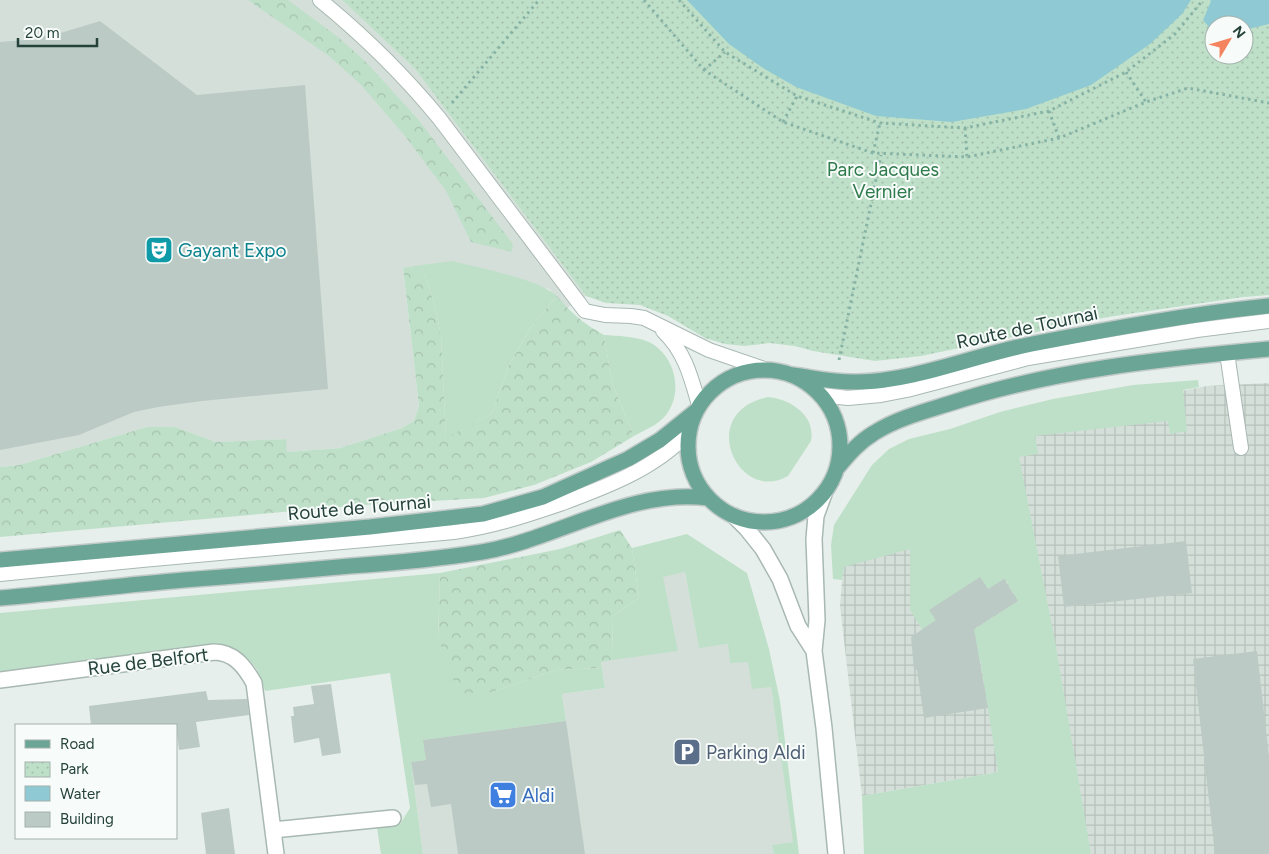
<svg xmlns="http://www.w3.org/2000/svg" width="1269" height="854" viewBox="0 0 1269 854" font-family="Figtree,sans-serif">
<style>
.built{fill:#d4dfda}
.industrial{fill:url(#industrial-grid)}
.green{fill:#bfe0c8}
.forest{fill:url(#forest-crowns)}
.park{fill:url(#park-dots);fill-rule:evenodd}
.water{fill:#8ec9d4}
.building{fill:#bbcac4}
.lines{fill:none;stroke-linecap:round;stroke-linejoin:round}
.lane-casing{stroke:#a8b8b2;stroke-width:16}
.street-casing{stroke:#a8b8b2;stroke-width:18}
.primary-casing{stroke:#c2cac8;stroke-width:18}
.path{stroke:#86b3a5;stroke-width:3;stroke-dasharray:2.5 4;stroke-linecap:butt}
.lane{stroke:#fff;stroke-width:14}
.street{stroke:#fff;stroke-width:15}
.primary{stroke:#6aa596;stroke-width:15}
.labels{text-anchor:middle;stroke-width:4;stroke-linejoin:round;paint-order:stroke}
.park-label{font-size:19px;fill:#2d7a4b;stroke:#f7fbf9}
.culture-label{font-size:19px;fill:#0d838f;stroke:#f7fbf9;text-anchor:start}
.street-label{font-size:19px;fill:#24423a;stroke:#f7fbf9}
.service-label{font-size:19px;fill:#4e5e75;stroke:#f7fbf9;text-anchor:start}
.shop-label{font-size:19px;fill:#366cbe;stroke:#f7fbf9;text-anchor:start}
</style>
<defs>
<pattern id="industrial-grid" width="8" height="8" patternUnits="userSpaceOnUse" patternTransform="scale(1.25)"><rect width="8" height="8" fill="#d4dfda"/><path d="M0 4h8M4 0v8" fill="none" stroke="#b6c1bc"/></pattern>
<pattern id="forest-crowns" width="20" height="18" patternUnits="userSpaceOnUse" patternTransform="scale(1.25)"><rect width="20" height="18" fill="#bfe0c8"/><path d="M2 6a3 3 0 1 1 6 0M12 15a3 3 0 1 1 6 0" fill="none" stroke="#a4c1ad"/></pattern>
<pattern id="park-dots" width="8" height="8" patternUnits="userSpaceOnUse" patternTransform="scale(1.25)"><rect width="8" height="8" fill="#bfe0c8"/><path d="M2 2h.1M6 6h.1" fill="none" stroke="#a4c1ad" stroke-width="1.8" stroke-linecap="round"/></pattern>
</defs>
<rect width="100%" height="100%" fill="#e6efeb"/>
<path class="built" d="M0,0h342l73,69 171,227 -19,12 -18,-19 -146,-20 16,137 -5,15 -12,7 -62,20 -53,4 -2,-13 -69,3 -41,-15h-28l-128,38 -19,2z
M685,572l14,75 29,-3 20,18 23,25 23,155 -21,3 1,9h-351l-12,-92 15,-2 -3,-20 143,-19 -4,-27 43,-6 -4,-26 62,-86z"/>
<path class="industrial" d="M1269,383v471h-185l-17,-94 -205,36 -22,-190 6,-77 123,-96 238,-47z"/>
<path class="green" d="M452,261c27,7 87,18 105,35l-26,31 -23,40 -16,46 -46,26 -5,-104 -7,-33 -13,-37z
M604,335c14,1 31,1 45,7 26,13 35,50 17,73 -8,10 -21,15 -32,21l-22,-53z
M1198,380l1,7 -16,3 4,41 -17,3 -2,-13 -133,15 3,18 -19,3 36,184 36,213h-227l-2,-58 136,-24 -18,-113 -43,-6 81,-52 -13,-22 -17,10 -8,-12 -50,34 7,11 -14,9 -13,-21v-61l-66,18 -2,13 -9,-1 -2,-34 3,-20 38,-60 17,-16 20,-10 41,-10 50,-17 53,-13 80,-14z
M768,397c22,2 48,18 43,44l-23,35c-50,29 -93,-64 -20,-79z
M687,534l60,39 22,76 11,52 19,153h-25l-2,-9 21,-3 -22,-155 -19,2 -4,-27 -18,1 -2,-19 -29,4 -14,-76 -22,5 15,74 -66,9 1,-44 26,-18 -7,-50z
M440,573l-2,65 51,55 67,-23 46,-2 3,20 -43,6 4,27 -142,19 2,20 -15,2 12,92h-42l-4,-26 23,-4 10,-16 -20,-135 -125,18c-9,-31 -19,-38 -49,-48l-216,29v-59z"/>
<path class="forest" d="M248,0h40l50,37 29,26 50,55 96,126 -1,8 -41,-10 -25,-51 -41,-55 -44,-51 -32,-29z
M421,265l13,37 7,33 5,103 46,-25 16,-46 23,-40 26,-31c15,18 26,27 47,39l8,48 22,53 -43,26 -57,23 -50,13 -121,7 -363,32v-70l19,-2 128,-38h28l41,15 70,-3 1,13 53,-4 62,-20 12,-7 5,-15 -16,-138z
M620,530l12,18 7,50 -26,18 -1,44 -11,2 1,6 -46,2 -67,23h-31l-20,-55 2,-65 120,-24z"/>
<path class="park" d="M342,0h927v295l-26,2 -135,20 -187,39 -46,5 -62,-10 -18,-5 -26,-3 -24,3 -20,-2 -20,-6 -37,-22 -28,-11 -34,-2 -20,-7 -171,-227zM1214,25h30v30h-30z"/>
<path class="water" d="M687,0h504l-9,14 -32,30 -59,41 -65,24 -74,13 -76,-6 -80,-29 -33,-19 -34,-24z
M1210,0h59v24l-25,6v-5h-30v8l-11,-13 8,-19z"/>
<path class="building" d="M100,21l97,74 108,-10 23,304 -126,12 -44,6 -24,5 -55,23 -79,15v-408l25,-2 39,-8z
M1186,541l6,52 -128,14 -6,-51z
M980,577l8,12 16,-10 14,22 -44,28 14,79 -64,10 -7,-48h-3l-3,-33 25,-17 -7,-10z
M1257,651l12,106v97h-54l-22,-195z
M331,684l10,69 -19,3 -3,-18 -25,5 -3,-27h3l-1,-9 21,-3 -3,-18z
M206,691l2,9 39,-1 2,16 -53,7 4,25 -21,3 -3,-25h-85l-2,-19z
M566,721l19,133h-127l-7,-50 -20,3 -4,-23 -12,1 -4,-23 15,-2 -3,-20z
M229,808l6,46h-29l-5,-41z"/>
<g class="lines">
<defs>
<path id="lane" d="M320,0c44,36 83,74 119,118l146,193 20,4 26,1 13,2 65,32 55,19
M663,331c22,21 28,46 36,74
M1227,353l14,95
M821,395l27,3 33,-3 26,-5 121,-32 169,-28 72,-9
M0,574l142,-14 312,-28c37,-5 71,-16 106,-28 46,-17 95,-35 129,-72"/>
<path id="street" d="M824,494l-8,22 -2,23 3,81 -3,31 10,77 12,126
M734,516l13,13 16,20 17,30 18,47 16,25
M0,680l214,-28c20,0 31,15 40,31l22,171
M273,830l120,-12"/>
<path id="primary" d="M688 446a76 76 0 1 1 152 0a76 76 0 1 1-152 0Z
M793,375c22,3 43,8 65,7 58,-1 117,-27 174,-38 78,-15 158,-30 237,-38
M838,467c11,-13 21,-25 36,-34 22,-14 48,-21 74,-29 103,-34 213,-45 321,-55
M0,560l370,-33 113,-13 60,-17 85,-38 32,-19 36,-29
M0,598c62,-5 123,-13 184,-18 56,-4 111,-9 166,-14 44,-3 88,-7 132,-14 76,-13 147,-64 226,-54"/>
</defs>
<use href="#lane" class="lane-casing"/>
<use href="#street" class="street-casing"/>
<use href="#primary" class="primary-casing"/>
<path class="path" d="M644,0l60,70 79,52 90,31 94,4 92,-19 87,-36 42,-14 81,15
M679,0l46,52 72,44 83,27 85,5 84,-17 77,-39 49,-38 28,-34
M704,70l21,-18
M1126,72l20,30
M452,103l87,-103
M1049,111l10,27
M783,122l14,-26
M965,128l2,29
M873,153l7,-30
M839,360l42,-205"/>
<use href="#lane" class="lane"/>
<use href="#street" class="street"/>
<use href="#primary" class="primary"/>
</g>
<defs>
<symbol id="theatre-square" viewBox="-11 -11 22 22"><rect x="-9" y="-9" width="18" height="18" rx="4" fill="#0f9aa8" stroke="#f7fbf9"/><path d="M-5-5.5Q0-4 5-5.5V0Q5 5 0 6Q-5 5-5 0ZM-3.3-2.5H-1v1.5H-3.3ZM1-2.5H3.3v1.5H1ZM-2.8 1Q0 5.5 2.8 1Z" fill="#fff"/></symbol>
<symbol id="parking-square" viewBox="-11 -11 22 22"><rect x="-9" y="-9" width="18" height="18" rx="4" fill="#5c6f8a" stroke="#f7fbf9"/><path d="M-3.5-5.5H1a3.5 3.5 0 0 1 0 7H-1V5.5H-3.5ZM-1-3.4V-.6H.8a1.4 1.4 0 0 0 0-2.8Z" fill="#fff"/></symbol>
<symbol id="supermarket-square" viewBox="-11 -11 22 22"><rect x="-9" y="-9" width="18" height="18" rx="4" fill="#3f7fe0" stroke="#f7fbf9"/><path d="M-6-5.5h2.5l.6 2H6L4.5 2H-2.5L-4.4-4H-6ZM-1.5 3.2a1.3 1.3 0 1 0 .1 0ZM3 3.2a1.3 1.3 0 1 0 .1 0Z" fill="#fff"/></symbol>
</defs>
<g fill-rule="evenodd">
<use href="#theatre-square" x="143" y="234" width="32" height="32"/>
<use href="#parking-square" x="671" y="736" width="32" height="32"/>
<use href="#supermarket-square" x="487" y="779" width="32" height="32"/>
</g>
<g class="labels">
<g class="park-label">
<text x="883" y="176">Parc Jacques<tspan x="883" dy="22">Vernier</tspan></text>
</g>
<g class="culture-label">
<text x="178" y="257">Gayant Expo</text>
</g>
<g class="street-label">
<text transform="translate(1027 327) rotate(-12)" y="7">Route de Tournai</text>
<text transform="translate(359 507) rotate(-5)" y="7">Route de Tournai</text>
<text transform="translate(148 661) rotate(-7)" y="7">Rue de Belfort</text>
</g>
<g class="service-label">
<text x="706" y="759">Parking Aldi</text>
</g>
<g class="shop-label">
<text x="522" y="802">Aldi</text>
</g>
</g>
<rect x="15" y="724" width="162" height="115" fill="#f7fbf9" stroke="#a3b1ad"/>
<rect x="25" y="740" width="25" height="8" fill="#6aa596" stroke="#a3b1ad"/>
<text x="60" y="749" font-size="15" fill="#24423a">Road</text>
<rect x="25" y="762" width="25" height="15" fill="url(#park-dots)" stroke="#a3b1ad"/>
<text x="60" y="774" font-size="15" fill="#24423a">Park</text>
<rect x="25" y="786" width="25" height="15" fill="#8ec9d4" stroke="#a3b1ad"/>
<text x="60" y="799" font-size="15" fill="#24423a">Water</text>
<rect x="25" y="812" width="25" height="15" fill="#bbcac4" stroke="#a3b1ad"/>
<text x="60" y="824" font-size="15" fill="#24423a">Building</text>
<g transform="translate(1229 40) rotate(52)"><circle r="24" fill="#f7fbf9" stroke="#a3b1ad"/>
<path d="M0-4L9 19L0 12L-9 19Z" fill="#f4845f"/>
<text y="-8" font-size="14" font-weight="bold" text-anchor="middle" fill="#24423a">N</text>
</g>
<path d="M18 38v8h79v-8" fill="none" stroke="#24423a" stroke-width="2.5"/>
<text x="25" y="38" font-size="15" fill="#24423a" stroke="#f7fbf9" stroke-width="4" paint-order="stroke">20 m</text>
</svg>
